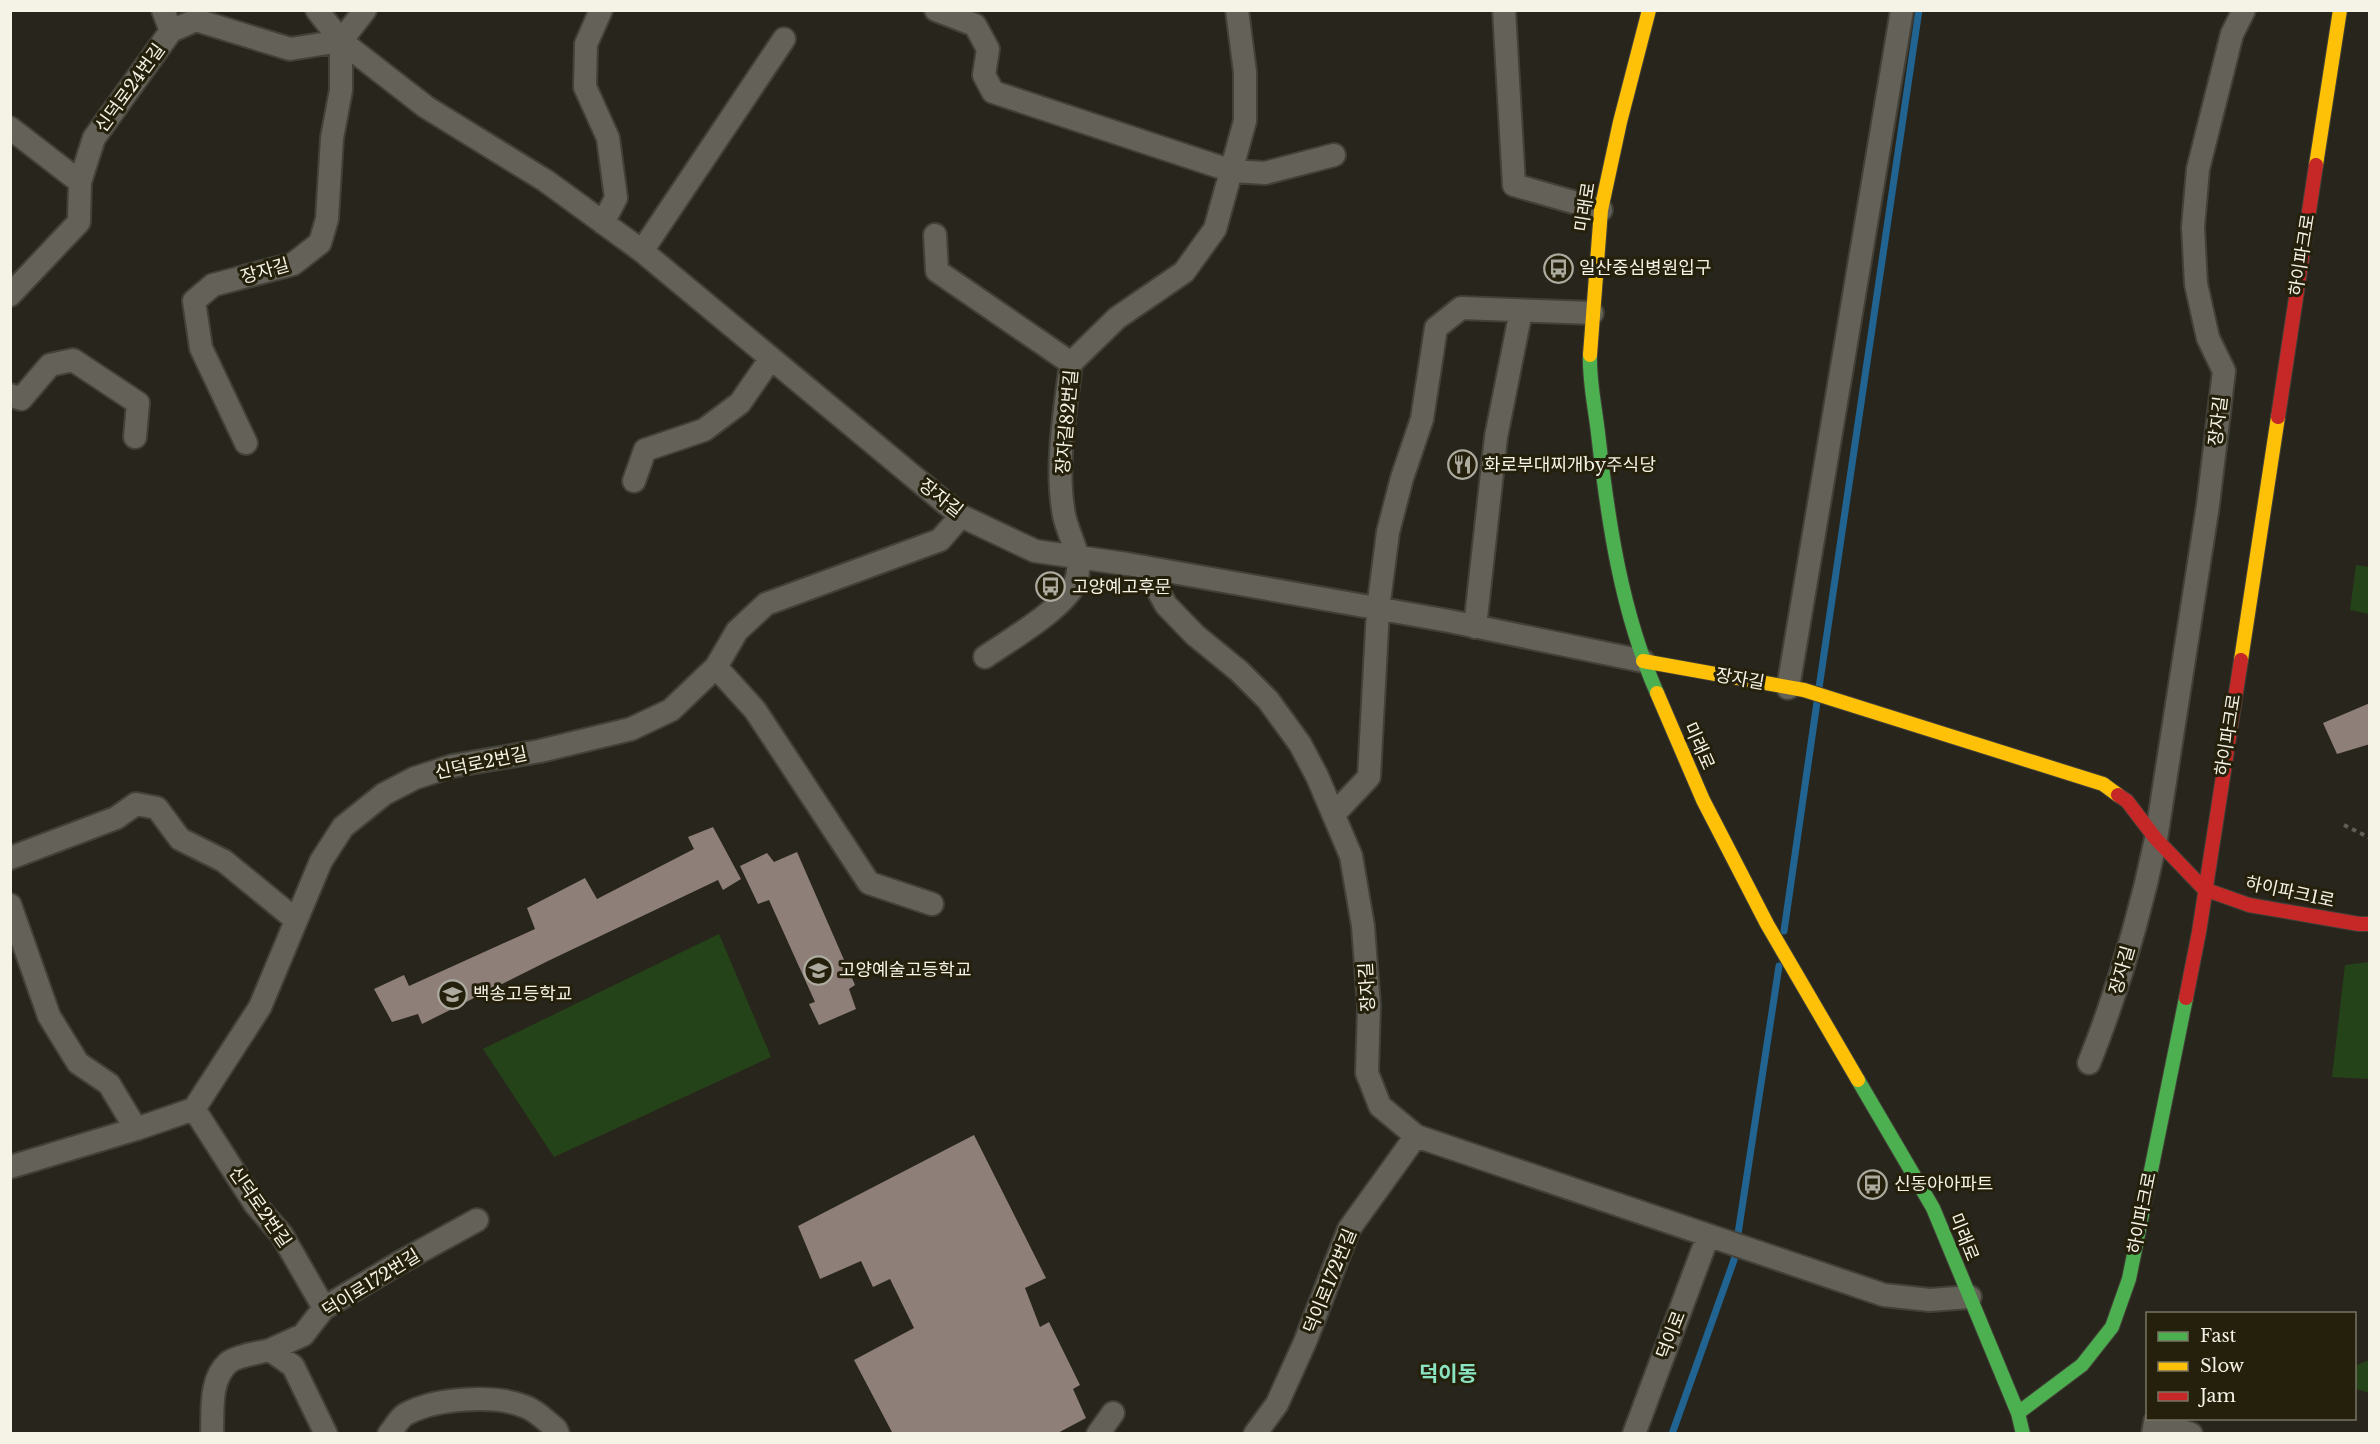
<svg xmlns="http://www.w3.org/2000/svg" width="2380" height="1444" viewBox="0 0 2380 1444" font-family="'Libre Baskerville','Noto Sans KR',serif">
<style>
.green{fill:#254319}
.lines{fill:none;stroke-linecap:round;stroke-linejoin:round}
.stream{stroke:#216391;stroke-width:7}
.building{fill:#8e7f79}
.street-casing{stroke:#424037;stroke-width:26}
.fast-casing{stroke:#424037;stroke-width:16}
.slow-casing{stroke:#424037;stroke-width:16}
.jam-casing{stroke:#424037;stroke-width:16}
.path{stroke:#605e57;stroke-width:4;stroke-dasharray:4.5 4.5;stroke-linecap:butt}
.street{stroke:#636158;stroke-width:22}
.fast{stroke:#4caf50;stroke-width:14}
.slow{stroke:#ffc107;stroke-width:14}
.jam{stroke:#c62828;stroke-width:14}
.labels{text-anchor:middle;stroke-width:6;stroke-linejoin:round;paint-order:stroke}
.street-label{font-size:18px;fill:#f5f2e6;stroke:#24200c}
.poi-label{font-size:18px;fill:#f5f2e6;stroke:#24200c;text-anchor:start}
.quarter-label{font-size:21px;font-weight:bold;fill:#8be4c1;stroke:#24200c}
</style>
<rect width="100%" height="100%" fill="#28261c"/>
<path class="green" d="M2356,565l13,2v47l-19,-4z
M719,934l52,123 -217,100 -71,-108z
M2369,962v117l-37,-2 13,-112z
M2369,1360h1l-1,33 -15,-5 1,-22z"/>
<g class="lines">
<path class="stream" d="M1819,688l100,-678
M1784,931l33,-229
M1672,1434l62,-174 45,-294"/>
</g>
<path class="building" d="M2370,703v41l-33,10 -14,-31z
M713,827l28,52 -18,11 -5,-10 -170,81 -126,63 -4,-10 -26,8 -18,-33 30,-14 5,11 126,-57 -8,-21 58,-30 12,21 97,-50 -6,-12z
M797,852l58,133 -6,4 7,20 -37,16 -10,-21 6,-2 -46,-102 -11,4 -18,-38 27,-13 7,9z
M974,1135l72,143 -21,10 15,39 9,-5 31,63 -7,4 13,29 -30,16h-163l-39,-74 60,-32 -24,-49 -17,8 -12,-26 -41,18 -22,-53z"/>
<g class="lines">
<defs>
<path id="street" d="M163,10l8,21
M317,10l24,31 85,66 120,74 96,70 319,265 74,35 92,13 322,57 194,40
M601,10l-15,34 -1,43 23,51 8,60 -13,25
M936,10l39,15 13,24 -4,26 9,17 239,79 33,2 69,-18
M1504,10l10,175 87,25
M10,128l70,54
M935,235l2,36 134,92
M642,251l142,-212
M10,295l69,-73 1,-40 14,-44 77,-107 25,-11 94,29 51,-8
M10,395l11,4 29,-34 23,-5 65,43 -3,34
M246,443l-45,-95 -7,-47 19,-16 80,-21 27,-21 7,-24 5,-81 9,-48v-49l24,-31
M634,481l11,-31 59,-20 36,-27 31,-45
M1145,567l21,38 29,30 44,36 29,29 32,44 17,32 34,80 12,70 6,80 -2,67 13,33 36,30 468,159 46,5 40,-3
M1475,627l21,-190 25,-126
M985,657c23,-16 82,-50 91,-76 8,-25 -7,-42 -12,-66 -9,-49 1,-103 7,-152l46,-45 67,-46 31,-43 30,-108v-49l-8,-62
M716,667l39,43 114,173 63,21
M1788,688l114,-678
M1335,813l34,-36 9,-168 10,-77 14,-54 20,-59 14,-91 25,-20 131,5
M10,858l106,-40 20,-14 21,4 23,31 44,22 72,59
M10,905l39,111 29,47 31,21 27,45
M2089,1063c29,-73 51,-147 67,-224l52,-334 16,-134 -16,-33 -12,-54 -3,-57 5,-58 34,-135 12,-24
M194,1109l61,95 27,31 42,73
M10,1167l126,-38 58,-20 66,-102 61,-146 22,-34 41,-33 31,-16 37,-12 88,-15 91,-22 40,-19 45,-43 21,-36 29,-27 174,-64 21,-24
M270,1350l33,-15 21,-27 75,-45 78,-43
M212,1434c1,-24 -3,-55 17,-72 10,-7 30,-9 41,-12l23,16 33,68
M389,1434c6,-7 11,-18 19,-21 29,-15 88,-19 118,-6 11,4 21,15 30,22l2,5
M1098,1434l15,-21
M1255,1434l22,-30 28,-62 44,-113 67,-93
M1634,1434l74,-198
M2153,1434l2,-12 36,12"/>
<path id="fast" d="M1590,355c-1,25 5,52 8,78 10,88 23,178 59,260
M1858,1080l75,128 85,205 5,21
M2018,1413l64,-48 30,-38 17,-48 57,-281"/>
<path id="slow" d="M2316,165l24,-155
M1590,355l11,-145 19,-88 29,-112
M2241,660l37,-243
M1643,661l161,29 299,94 15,11
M1657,693l46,107 64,124 91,156"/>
<path id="jam" d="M2278,417l38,-252
M2118,795l9,6 29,38 48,50 45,16 110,19h11
M2186,998l13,-66 42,-272"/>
</defs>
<use href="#street" class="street-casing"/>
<use href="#fast" class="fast-casing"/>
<use href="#slow" class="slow-casing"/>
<use href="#jam" class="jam-casing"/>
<path class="path" d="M2344,825l26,13"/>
<use href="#street" class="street"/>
<use href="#fast" class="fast"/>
<use href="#slow" class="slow"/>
<use href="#jam" class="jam"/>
</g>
<defs>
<symbol id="bus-ring" viewBox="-11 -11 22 22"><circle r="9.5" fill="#24200c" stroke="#adab9f" stroke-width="1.5"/><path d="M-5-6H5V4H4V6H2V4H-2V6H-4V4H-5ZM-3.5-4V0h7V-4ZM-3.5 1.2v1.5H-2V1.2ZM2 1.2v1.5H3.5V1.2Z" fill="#adab9f"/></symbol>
<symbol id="restaurant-ring" viewBox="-11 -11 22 22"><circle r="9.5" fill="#24200c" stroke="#adab9f" stroke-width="1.5"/><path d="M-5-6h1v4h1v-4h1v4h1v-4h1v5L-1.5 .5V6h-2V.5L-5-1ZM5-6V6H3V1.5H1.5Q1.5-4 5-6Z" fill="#adab9f"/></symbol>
<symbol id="school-ring" viewBox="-11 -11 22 22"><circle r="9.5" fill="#24200c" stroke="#adab9f" stroke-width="1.5"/><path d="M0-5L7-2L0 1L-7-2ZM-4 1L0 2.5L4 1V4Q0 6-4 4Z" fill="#adab9f"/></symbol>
</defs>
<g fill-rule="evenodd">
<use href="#bus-ring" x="1542" y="252" width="33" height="33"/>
<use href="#restaurant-ring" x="1446" y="448" width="33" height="33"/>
<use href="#bus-ring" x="1034" y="570" width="33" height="33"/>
<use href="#school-ring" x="802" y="954" width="33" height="33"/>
<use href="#school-ring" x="436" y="978" width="33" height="33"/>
<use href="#bus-ring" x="1856" y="1168" width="33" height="33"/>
</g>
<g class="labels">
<g class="street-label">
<text transform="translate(130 88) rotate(-54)" y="6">신덕로24번길</text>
<text transform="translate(1585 207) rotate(-81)" y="6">미래로</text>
<text transform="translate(2302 255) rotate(-81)" y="6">하이파크로</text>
<text transform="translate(265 271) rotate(-16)" y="6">장자길</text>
<text transform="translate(2218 421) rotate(-83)" y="6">장자길</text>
<text transform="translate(1067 422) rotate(-85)" y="6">장자길82번길</text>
<text transform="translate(941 498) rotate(38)" y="6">장자길</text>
<text transform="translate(1740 679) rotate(10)" y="6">장자길</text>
<text transform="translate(2228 735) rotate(-81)" y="6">하이파크로</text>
<text transform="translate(1699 746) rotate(66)" y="6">미래로</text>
<text transform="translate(481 763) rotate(-12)" y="6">신덕로2번길</text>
<text transform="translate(2290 892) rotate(12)" y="6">하이파크1로</text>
<text transform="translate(2122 970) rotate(-74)" y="6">장자길</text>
<text transform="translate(1367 987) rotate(-93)" y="6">장자길</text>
<text transform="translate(260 1207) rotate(55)" y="6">신덕로2번길</text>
<text transform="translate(2142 1213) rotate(-79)" y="6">하이파크로</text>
<text transform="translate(1964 1237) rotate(68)" y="6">미래로</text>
<text transform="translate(1330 1281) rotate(-68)" y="6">덕이로172번길</text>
<text transform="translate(371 1283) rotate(-32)" y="6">덕이로172번길</text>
<text transform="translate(1671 1335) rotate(-69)" y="6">덕이로</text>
</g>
<g class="poi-label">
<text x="1579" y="274">일산중심병원입구</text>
<text x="1484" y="471">화로부대찌개by주식당</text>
<text x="1072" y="593">고양예고후문</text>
<text x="839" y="976">고양예술고등학교</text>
<text x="473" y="1000">백송고등학교</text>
<text x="1894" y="1190">신동아아파트</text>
</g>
<g class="quarter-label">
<text x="1448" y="1381">덕이동</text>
</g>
</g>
<rect width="2380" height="1444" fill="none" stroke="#f5f2e6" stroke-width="24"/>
<rect x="2146" y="1312" width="210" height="108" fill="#24200c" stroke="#787463" stroke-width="1.5"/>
<rect x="2158" y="1332" width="30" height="9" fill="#4caf50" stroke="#787463" stroke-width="1.5"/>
<text x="2200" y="1342" font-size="18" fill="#f5f2e6">Fast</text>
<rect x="2158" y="1362" width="30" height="9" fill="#ffc107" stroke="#787463" stroke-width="1.5"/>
<text x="2200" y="1372" font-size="18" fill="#f5f2e6">Slow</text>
<rect x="2158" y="1392" width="30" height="9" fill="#c62828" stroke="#787463" stroke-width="1.5"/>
<text x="2200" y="1402" font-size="18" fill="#f5f2e6">Jam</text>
</svg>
